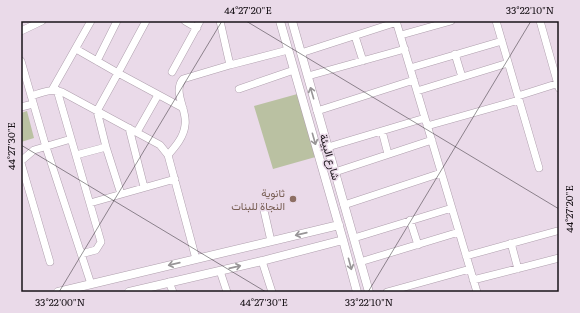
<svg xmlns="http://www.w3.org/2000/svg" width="580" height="313" viewBox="0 0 580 313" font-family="Literata,Vazirmatn,serif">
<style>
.green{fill:#bac1a2}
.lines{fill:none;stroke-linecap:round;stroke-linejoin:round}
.minor-casing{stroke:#af9fad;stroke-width:8}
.tertiary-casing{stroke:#af9fad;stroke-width:9}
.minor{stroke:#fff;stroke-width:7}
.tertiary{stroke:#fff;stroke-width:8}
.oneway{stroke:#989597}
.ticks{fill:none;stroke:#191318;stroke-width:1;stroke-opacity:0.45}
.education-dot{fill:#8d6e63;stroke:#eadae9;stroke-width:1.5}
.labels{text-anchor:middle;stroke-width:3;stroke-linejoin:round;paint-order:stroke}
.street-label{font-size:11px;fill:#191318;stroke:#eadae9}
.education-label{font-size:11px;fill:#785e54;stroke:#eadae9;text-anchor:end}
.neatline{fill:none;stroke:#191318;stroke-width:1.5}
.ticks-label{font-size:10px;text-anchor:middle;fill:#191318}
</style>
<rect width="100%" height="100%" fill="#eadae9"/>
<path class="green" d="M301,93l18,63 -46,13 -19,-63z
M27,111l7,27 -13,4v-29z"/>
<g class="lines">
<defs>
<path id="minor" d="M146,21l-28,52 65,35
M185,21l12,7
M220,21l10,44
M396,21l81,271
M496,21l43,147
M540,21l19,67
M21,31l21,-10
M401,35l50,-14
M355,36l8,25
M76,49l42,24 -21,38 9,36 15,47
M301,53l96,-31
M455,54l7,23
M21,61l25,86 45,137
M97,61l20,-40
M410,68l92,-27
M172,72l28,-51
M308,76l97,-27
M239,89l55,-19
M52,90l39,-69
M57,90l44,152 -5,8 -15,4
M417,91l91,-28
M31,96c10,-3 21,-8 31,-4l98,53 8,10 28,104
M518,96l41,-13
M21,107l12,-3
M317,111l97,-31
M427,126l92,-26
M129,128l15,59
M382,131l6,23
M137,132l21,-37
M328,147l97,-29
M76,155l30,-8
M168,155c7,-8 16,-18 17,-30 3,-14 -13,-33 -2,-46l47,-14 58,-15
M21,161l13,-11 37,-11
M21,163l29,99
M335,172l97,-32
M90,203l85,-24
M344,205l97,-32
M263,206l8,35
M410,220l8,25
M354,238l98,-30
M511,243l7,26
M466,256l91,-25
M262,261l10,31
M360,262l99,-30
M220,271l7,21
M473,280l86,-22
M169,282l4,10
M387,292l83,-23"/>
<path id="tertiary" d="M280,21l63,219 14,52
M292,21l77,271
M58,292l281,-67
M129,292l133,-31 81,-21"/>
</defs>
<use href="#minor" class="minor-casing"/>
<use href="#tertiary" class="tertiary-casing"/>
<use href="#minor" class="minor"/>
<use href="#tertiary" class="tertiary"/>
</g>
<defs><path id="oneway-shaft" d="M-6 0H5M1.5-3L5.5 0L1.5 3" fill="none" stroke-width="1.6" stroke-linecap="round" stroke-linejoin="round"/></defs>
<g class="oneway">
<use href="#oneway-shaft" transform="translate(312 93) rotate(-106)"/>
<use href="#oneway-shaft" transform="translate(314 139) rotate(74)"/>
<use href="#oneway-shaft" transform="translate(301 234) rotate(167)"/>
<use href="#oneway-shaft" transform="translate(174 264) rotate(167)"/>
<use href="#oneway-shaft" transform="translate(350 264) rotate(75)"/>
<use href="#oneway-shaft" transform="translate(235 267) rotate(-13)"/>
</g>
<path class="ticks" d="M246,21l313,188M21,145l245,147M59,292l163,-271M368,292l163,-271"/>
<circle class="education-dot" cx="293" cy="199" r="4"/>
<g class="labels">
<g class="street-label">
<text transform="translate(330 157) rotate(74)" y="4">شارع البيئة</text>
</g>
<g class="education-label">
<text x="285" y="197">ثانوية<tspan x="285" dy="13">النجاة للبنات</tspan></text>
</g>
</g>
<rect width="580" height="313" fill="none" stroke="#eadae9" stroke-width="44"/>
<rect x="22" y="22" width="536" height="269" class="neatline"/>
<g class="ticks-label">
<text x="248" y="14">44°27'20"E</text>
<text x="530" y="14">33°22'10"N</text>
<text transform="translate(11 146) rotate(-90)" y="4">44°27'30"E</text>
<text transform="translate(569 209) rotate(-90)" y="4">44°27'20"E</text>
<text x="60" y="306">33°22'00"N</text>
<text x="264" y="306">44°27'30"E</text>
<text x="369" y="306">33°22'10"N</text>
</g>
</svg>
